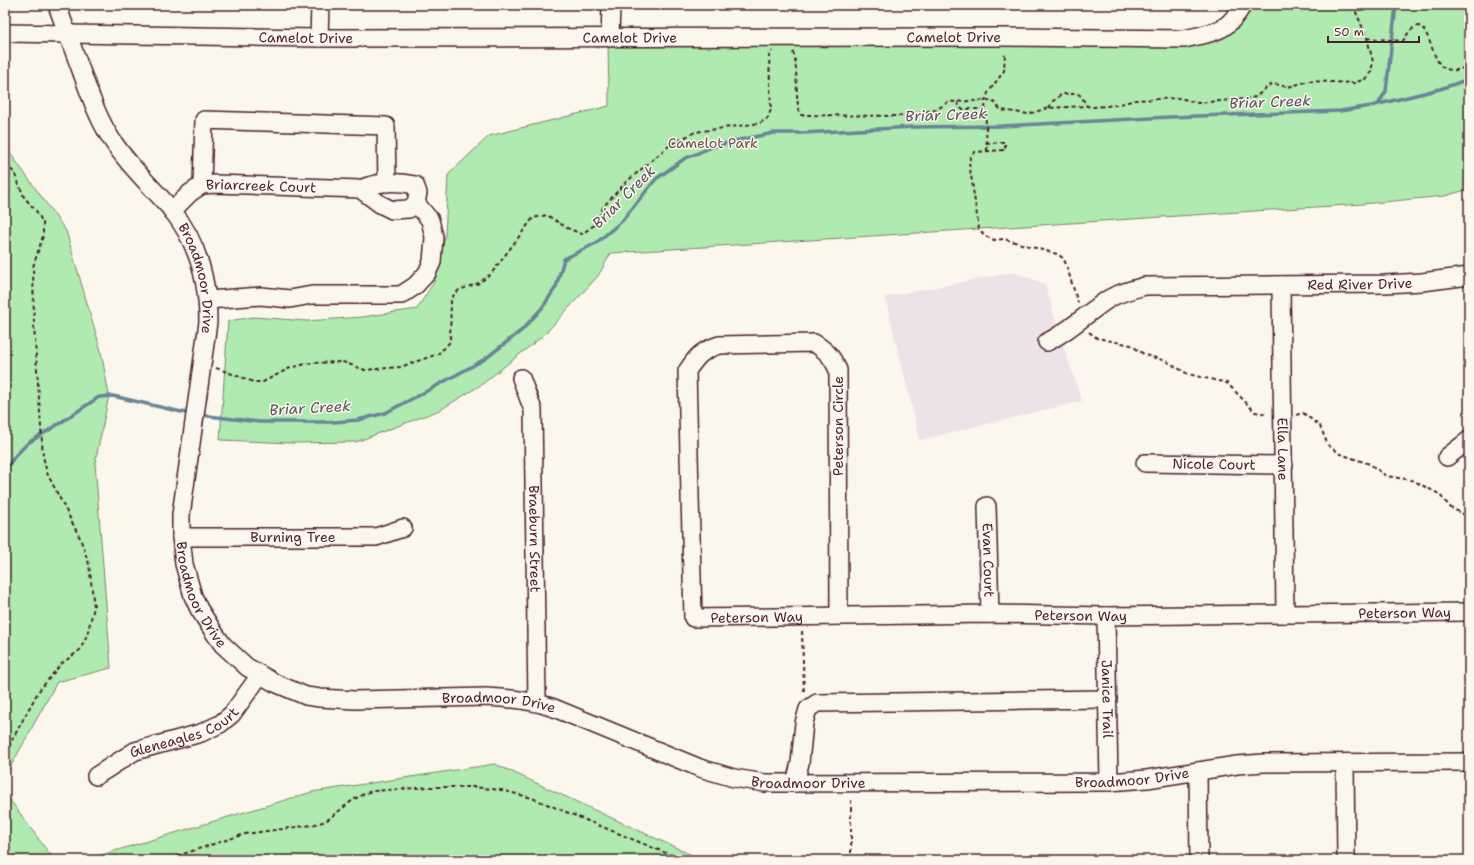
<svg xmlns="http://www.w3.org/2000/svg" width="1474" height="865" viewBox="0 0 1474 865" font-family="'Shantell Sans',sans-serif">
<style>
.built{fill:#ede2e8}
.green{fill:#afeab0;stroke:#7c846e}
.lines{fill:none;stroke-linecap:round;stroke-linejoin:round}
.stream{stroke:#698596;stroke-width:3.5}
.minor-casing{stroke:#4a1f2b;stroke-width:20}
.path{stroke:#4a1f2b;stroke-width:2;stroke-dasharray:4 3;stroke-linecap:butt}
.minor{stroke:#fbf7ec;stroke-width:17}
.labels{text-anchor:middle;stroke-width:3;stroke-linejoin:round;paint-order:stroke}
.street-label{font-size:14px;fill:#4a1f2b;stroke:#fbf7ec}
.park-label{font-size:14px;fill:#63524c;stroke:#fbf7ec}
.water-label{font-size:15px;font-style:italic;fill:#5a5261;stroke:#fbf7ec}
</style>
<rect width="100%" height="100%" fill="#fbf7ec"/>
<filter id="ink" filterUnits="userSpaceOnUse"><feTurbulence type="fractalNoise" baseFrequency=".025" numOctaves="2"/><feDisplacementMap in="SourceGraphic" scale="8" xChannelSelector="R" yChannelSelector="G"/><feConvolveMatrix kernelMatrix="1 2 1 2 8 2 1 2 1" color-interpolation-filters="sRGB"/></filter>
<g filter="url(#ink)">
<path class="built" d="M1014,272l31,12 15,52 22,65 -162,39 -35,-143z"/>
<path class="green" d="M1243,5h226v184l-24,7 -83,8 -751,49 -13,23 -54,59 -63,50 -41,25 -84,32 -65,1 -71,-3 8,-119 26,-4 53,4 55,-4 55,-8 17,-27 11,-45 3,-62 41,-39 120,-30 -1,-67 600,-6z
M5,146l61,85 35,120 8,44 -14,68 16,205 -54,14 -52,95z
M495,764l201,93 80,3h-692l228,-68z
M5,793l49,67h-49z"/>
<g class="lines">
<path class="stream" d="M1379,103l7,-12 10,-86
M200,415l59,7h75l24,-2 27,-7 42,-22 58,-32 37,-29 20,-22 14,-21 8,-28 32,-16 26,-22 34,-42 28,-20 28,-12 27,-7 35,-7h28l112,-6 88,-1 168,-9 170,-6 31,-5 69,-17 29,-10
M5,470l10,-14 13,-13 26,-16 45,-30 14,-1 77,18"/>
<defs>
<g id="minor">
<path id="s1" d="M57,5c8,23 17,46 25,68 8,22 16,45 28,64 17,27 40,48 61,72 27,33 37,72 37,113l-27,193v22l3,27 9,32 6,13 16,25 8,11 24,22 28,16 31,13 14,2 35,2 131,-3c23,1 46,3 68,11l146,60 34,10 31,5 344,-1 38,-3 90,-14 26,-2 206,-1"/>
<path id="s2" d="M5,33l314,5 686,-1 179,2c13,-3 29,-5 40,-12 8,-5 14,-14 19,-22"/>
<path d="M319,38l1,-33"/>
<path d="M610,38l1,-33"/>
<path d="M202,185l2,-65 182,6 1,57"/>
<path id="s3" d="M172,211l18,-18 12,-8 14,-1 144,5 20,15 12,6 17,-1 7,-6 2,-10 -3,-8c-18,-4 -38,-3 -55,4"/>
<path id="s4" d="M1281,285l4,329"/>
<path d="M208,300l53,-4 29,3 22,-4h89l14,-9 12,-13 5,-11 2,-25 -4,-17 -14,-17"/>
<path id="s5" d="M1047,342c23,-11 41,-30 63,-44 11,-6 24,-9 35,-12l240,-2 37,-2 47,-6"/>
<path id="s6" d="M521,378l12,32 4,292"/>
<path d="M1447,457l22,-17"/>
<path id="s7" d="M1145,463l139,2"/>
<path id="s8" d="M987,506l3,108"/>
<path id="s9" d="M181,537h195l27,-9"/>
<path id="s10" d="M839,616l-1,-246c-6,-13 -11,-19 -24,-27l-95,2c-18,6 -22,11 -32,26l6,247 297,-4 116,2 363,-4"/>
<path id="s11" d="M1106,616l3,166"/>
<path d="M1345,763l1,97"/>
<path d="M1198,771l1,89"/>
<path id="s12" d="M96,776l39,-25 66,-18 19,-9 12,-10 28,-39"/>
<path d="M795,783l5,-20 4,-40 4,-14 9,-6 291,-4"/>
</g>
</defs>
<use href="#minor" class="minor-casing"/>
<path class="path" d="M1367,38l36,3c23,-38 25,7 36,22 3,5 7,6 13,7 7,1 11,-2 17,-6
M793,52c6,17 1,50 8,63l96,1 39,-6 12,-8 44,-2 9,10 27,4 20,-6 39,-2 6,1 24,-2 18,-5 45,-2 18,5 45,-4 13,-2 12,-11 6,-2 14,3 21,-6 45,2 11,-4 6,-7 2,-10 -6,-24 -14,-33
M958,102l1,5 3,2h23
M1049,108l3,-6 10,-8h16l3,2 6,10
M986,143l19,-1v8l-30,2 -4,4 -2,6 10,67 6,7 9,4 10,-1 53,15 6,4 3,6 12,39
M987,151l-2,-50 3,-8 16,-22 1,-19
M5,165l9,7 10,25 13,15 6,11v13l-10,31 1,59 9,130 4,17 33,65 9,26 5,43 -7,28 -7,15 -19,14 -23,28 -33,61
M1089,332l8,6 34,7 14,10 21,6 22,13 39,9 28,29 13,2
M216,368l38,14h9l27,-14 20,-5 33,-1 22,8 35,-3 38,-13 12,-12 1,-44 8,-8 20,-7 12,-9 42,-56 14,-3 20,13 15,6 15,-11 6,-16 22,-24 45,-38 25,-13 65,-9 8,-5 3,-9 -2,-53 3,-5
M1296,415l7,-2 17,13 8,19 12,9 30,10 16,12 26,4 27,14 12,14 18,9
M802,631l2,63
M164,860l81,-26 67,-9 14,-4 27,-21 11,-6 8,-3 59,-4h43l27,3 31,8 151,62
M851,860v-63"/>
<use href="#minor" class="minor"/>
</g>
</g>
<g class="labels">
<g class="street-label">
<text dy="5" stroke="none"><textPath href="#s2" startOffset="301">Camelot Drive</textPath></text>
<text dy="5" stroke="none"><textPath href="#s2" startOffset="949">Camelot Drive</textPath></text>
<text dy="5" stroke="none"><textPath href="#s2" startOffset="625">Camelot Drive</textPath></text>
<text dy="5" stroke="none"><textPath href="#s3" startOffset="99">Briarcreek Court</textPath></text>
<text dy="5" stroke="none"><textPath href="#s1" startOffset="313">Broadmoor Drive</textPath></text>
<text dy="5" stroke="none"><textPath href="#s5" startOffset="329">Red River Drive</textPath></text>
<text transform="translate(838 426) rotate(-90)" y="5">Peterson Circle</text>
<text dy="5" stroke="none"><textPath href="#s4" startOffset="164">Ella Lane</textPath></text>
<text dy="5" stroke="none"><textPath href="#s7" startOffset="69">Nicole Court</textPath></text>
<text dy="5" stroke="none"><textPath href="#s9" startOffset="112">Burning Tree</textPath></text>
<text dy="5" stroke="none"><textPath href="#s6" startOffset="163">Braeburn Street</textPath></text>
<text dy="5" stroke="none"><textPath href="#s8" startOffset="54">Evan Court</textPath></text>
<text dy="5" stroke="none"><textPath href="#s1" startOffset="637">Broadmoor Drive</textPath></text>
<text dy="5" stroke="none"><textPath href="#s10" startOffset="1379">Peterson Way</textPath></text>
<text dy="5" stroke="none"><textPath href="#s10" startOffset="1055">Peterson Way</textPath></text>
<text dy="5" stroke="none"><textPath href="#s10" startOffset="731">Peterson Way</textPath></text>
<text dy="5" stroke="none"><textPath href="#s11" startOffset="83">Janice Trail</textPath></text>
<text dy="5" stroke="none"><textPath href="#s1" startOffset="985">Broadmoor Drive</textPath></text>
<text dy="5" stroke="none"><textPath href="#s12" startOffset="99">Gleneagles Court</textPath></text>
<text dy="5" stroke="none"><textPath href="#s1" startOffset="1633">Broadmoor Drive</textPath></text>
<text dy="5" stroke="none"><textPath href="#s1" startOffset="1309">Broadmoor Drive</textPath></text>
</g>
<g class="park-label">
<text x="713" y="148">Camelot Park</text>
</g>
<g class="water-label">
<text transform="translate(1270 102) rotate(-2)" y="5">Briar Creek</text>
<text transform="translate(946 115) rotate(-2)" y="5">Briar Creek</text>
<text transform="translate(624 197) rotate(-45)" y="5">Briar Creek</text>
<text transform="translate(310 408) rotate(-3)" y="5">Briar Creek</text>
</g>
</g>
<rect width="1474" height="865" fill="none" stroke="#fbf7ec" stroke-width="20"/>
<rect x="10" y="10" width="1454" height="845" fill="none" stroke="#4a1f2b" stroke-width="1.5" filter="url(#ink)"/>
<path d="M1328 36v6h91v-6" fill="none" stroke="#4a1f2b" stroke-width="2"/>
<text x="1334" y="36" font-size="12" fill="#4a1f2b" stroke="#fbf7ec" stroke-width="3" paint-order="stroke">50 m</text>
</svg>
